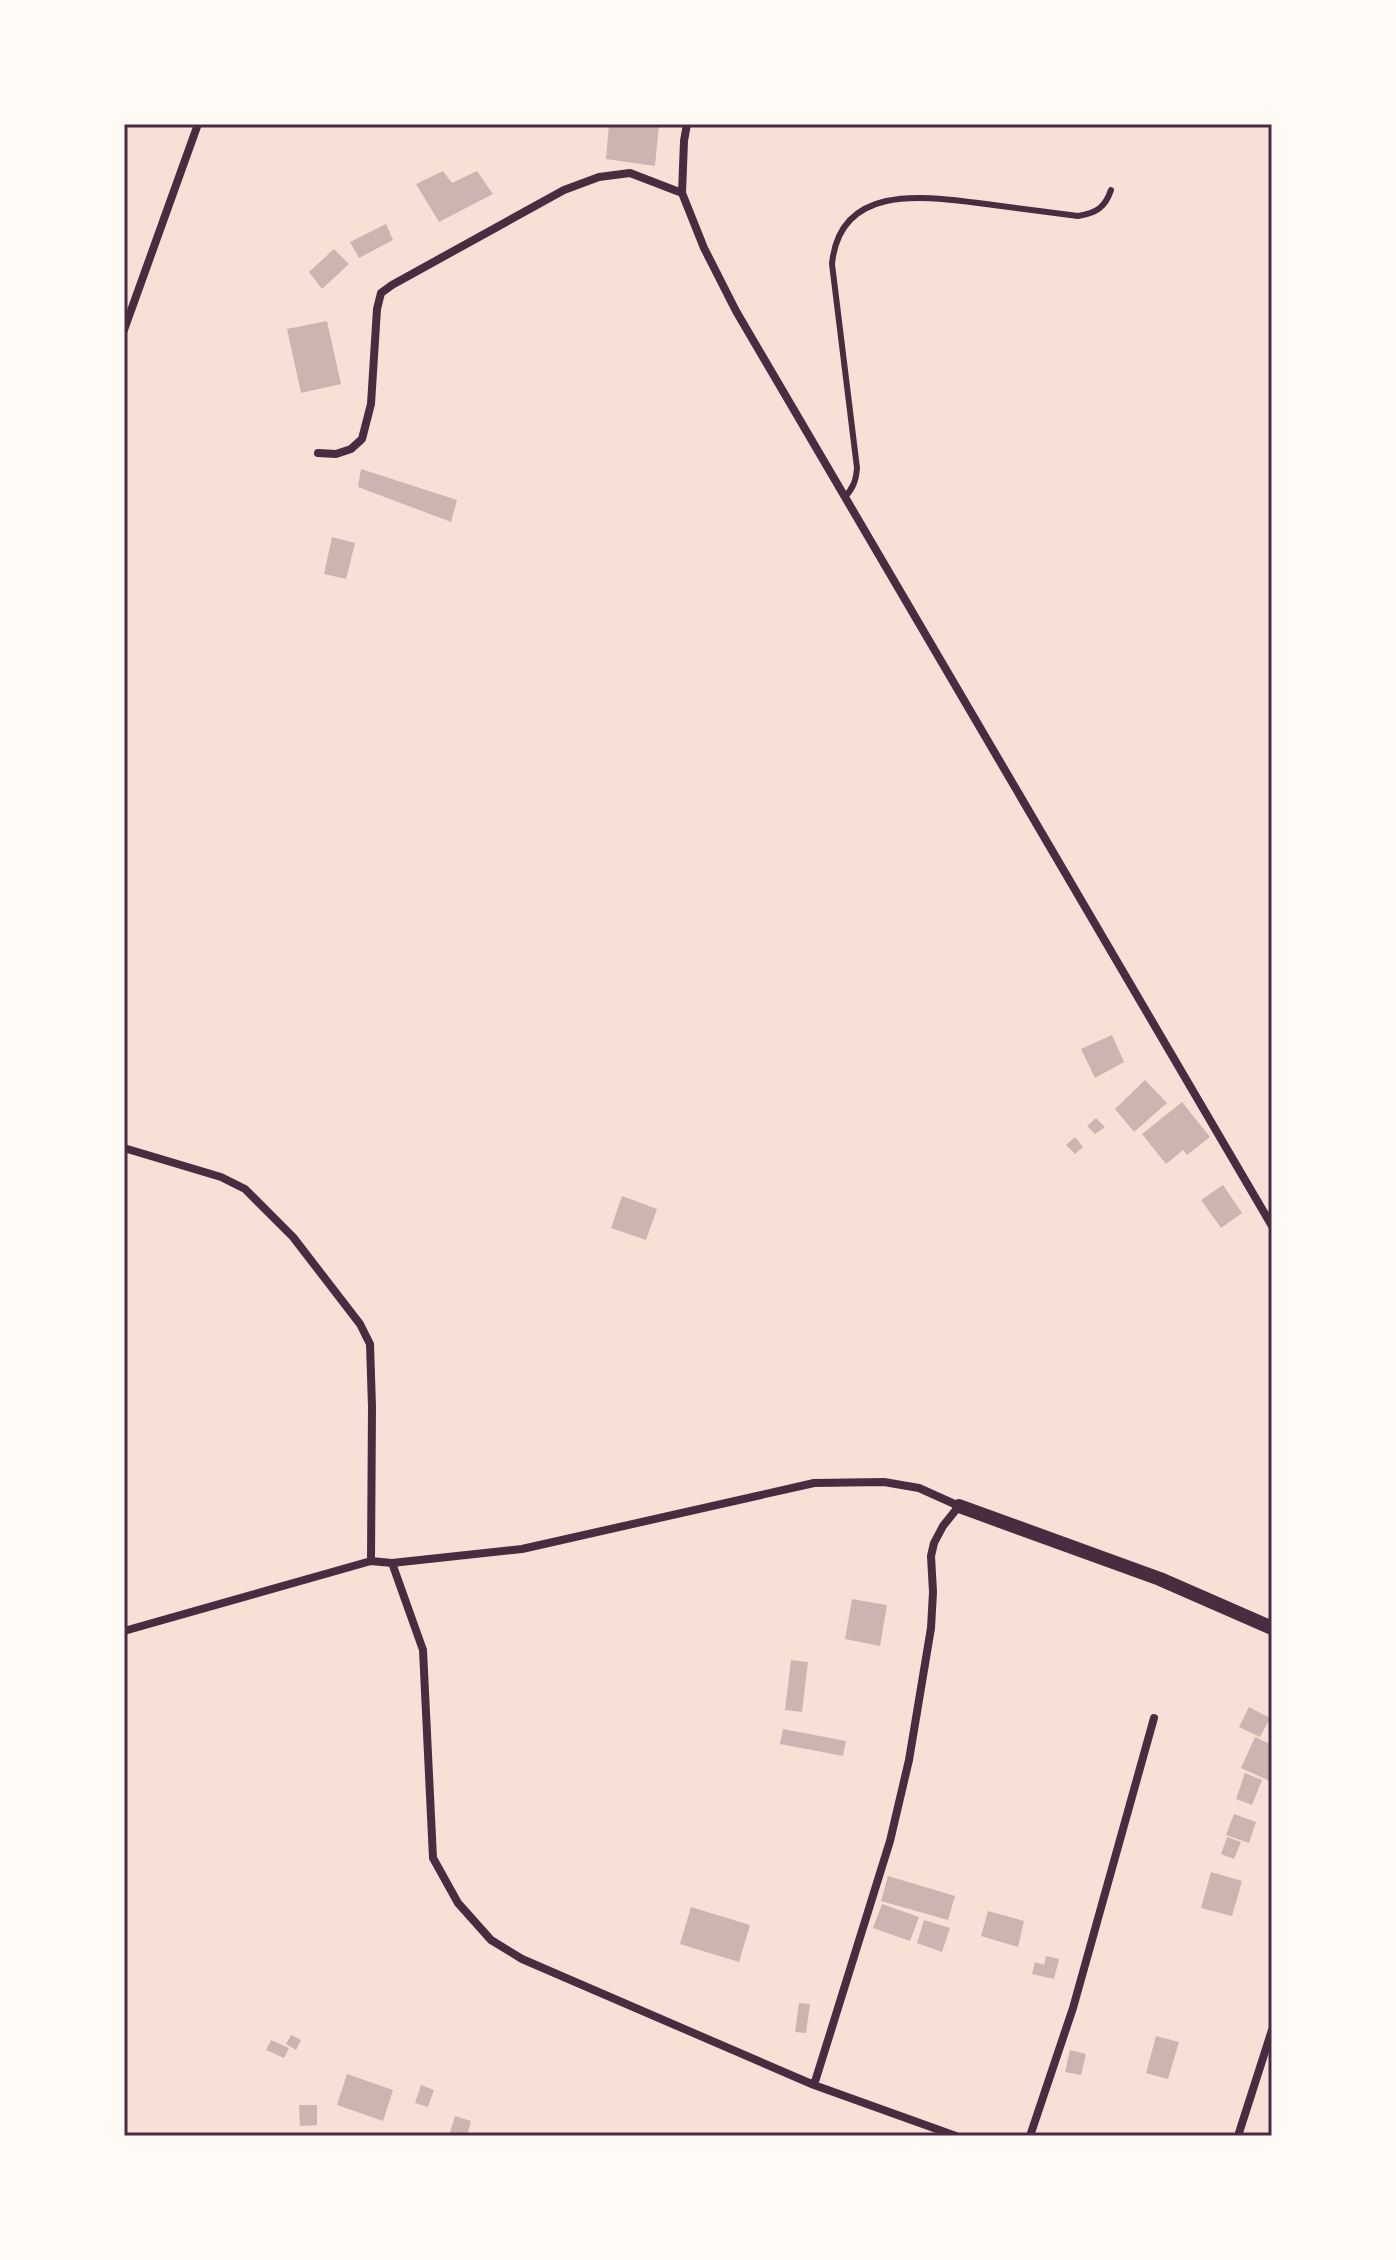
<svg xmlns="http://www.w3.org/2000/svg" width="1396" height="2260" viewBox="0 0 1396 2260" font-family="'Libre Baskerville',serif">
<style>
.building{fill:#ccb4b1}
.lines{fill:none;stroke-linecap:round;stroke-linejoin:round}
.service{stroke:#4a2c40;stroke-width:6}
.minor{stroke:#4a2c40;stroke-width:8}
.tertiary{stroke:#4a2c40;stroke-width:14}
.neatline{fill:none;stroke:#4a2c40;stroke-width:3}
</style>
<rect width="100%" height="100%" fill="#f7e1d7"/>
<path class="building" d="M609,124h50l-4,42 -49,-7z
M443,171l9,12 25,-12 16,23 -54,28 -23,-38z
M386,224l7,16 -34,18 -9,-16z
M334,249l15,15 -27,25 -13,-17z
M327,321l14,63 -40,9 -14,-64z
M361,469l96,31 -6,22 -93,-35z
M332,537l23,6 -9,36 -22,-5z
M1112,1035l12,27 -29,16 -14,-29z
M1145,1080l22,23 -33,29 -19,-23z
M1182,1102l28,35 -23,18 -4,-5 -17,14 -24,-30z
M1096,1118l9,9 -10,7 -8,-8z
M1075,1137l8,10 -8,7 -9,-9z
M1223,1185l19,28 -21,15 -20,-28z
M622,1196l35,13 -11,31 -35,-12z
M852,1599l35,6 -7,41 -35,-7z
M791,1660l17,2 -6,50 -17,-2z
M1249,1707l21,11 -10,19 -21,-10z
M783,1729l63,12 -3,15 -63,-12z
M1255,1737l17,8v37l-31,-14z
M1245,1773l17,7 -10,25 -16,-6z
M1234,1814l22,8 -7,21 -23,-8z
M1227,1837l14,5 -7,17 -13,-5z
M1211,1872l31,9 -10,35 -31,-8z
M888,1876l67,20 -7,24 -67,-19z
M882,1904l37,13 -9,24 -37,-13z
M691,1907l59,18 -11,37 -59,-18z
M988,1911l36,10 -6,26 -37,-11z
M924,1920l26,8 -8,24 -25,-9z
M1046,1956l13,3 -5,20 -22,-5 3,-12 9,3z
M799,2003l11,1 -4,29 -11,-1z
M291,2035l10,5 -5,10 -10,-6z
M1156,2036l23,6 -11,37 -22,-6z
M271,2040l18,8 -5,10 -18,-8z
M1070,2050l16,4 -5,21 -16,-3z
M347,2074l46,16 -10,31 -46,-16z
M421,2085l13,5 -6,17 -13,-4z
M299,2105h18v20l-17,1z
M455,2116l16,5 -4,15h-18z"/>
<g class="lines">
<path class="service" d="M845,497c8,-9 11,-16 12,-29l-25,-204c8,-83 96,-67 154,-60 31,4 62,8 92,12 18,-3 27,-8 33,-26"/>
<path class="minor" d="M687,124l-3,17 -2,52 22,55 32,63 536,915
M124,330l74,-206
M318,453l18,1 15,-5 11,-10 9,-35 6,-95 4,-16 11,-8 172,-95 35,-13 31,-4 52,20
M124,1148l97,29 24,12 48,48 67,87 10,20 2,63 -1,154
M392,1563l31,87 10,208 25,45 33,37 31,19 292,126 142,51
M124,1631l247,-70 21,2 130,-14 292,-66 70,-1 35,6 40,18 -16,20 -9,17 -3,13 2,36 -2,36 -22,132 -19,81 -76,244
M1030,2136l43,-128 81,-290
M1238,2136l34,-106"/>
<path class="tertiary" d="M959,1506l201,73 112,49"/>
</g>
<rect width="1396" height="2260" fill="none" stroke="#fffaf5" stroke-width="252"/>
<rect x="126" y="126" width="1144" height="2008" class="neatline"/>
</svg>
